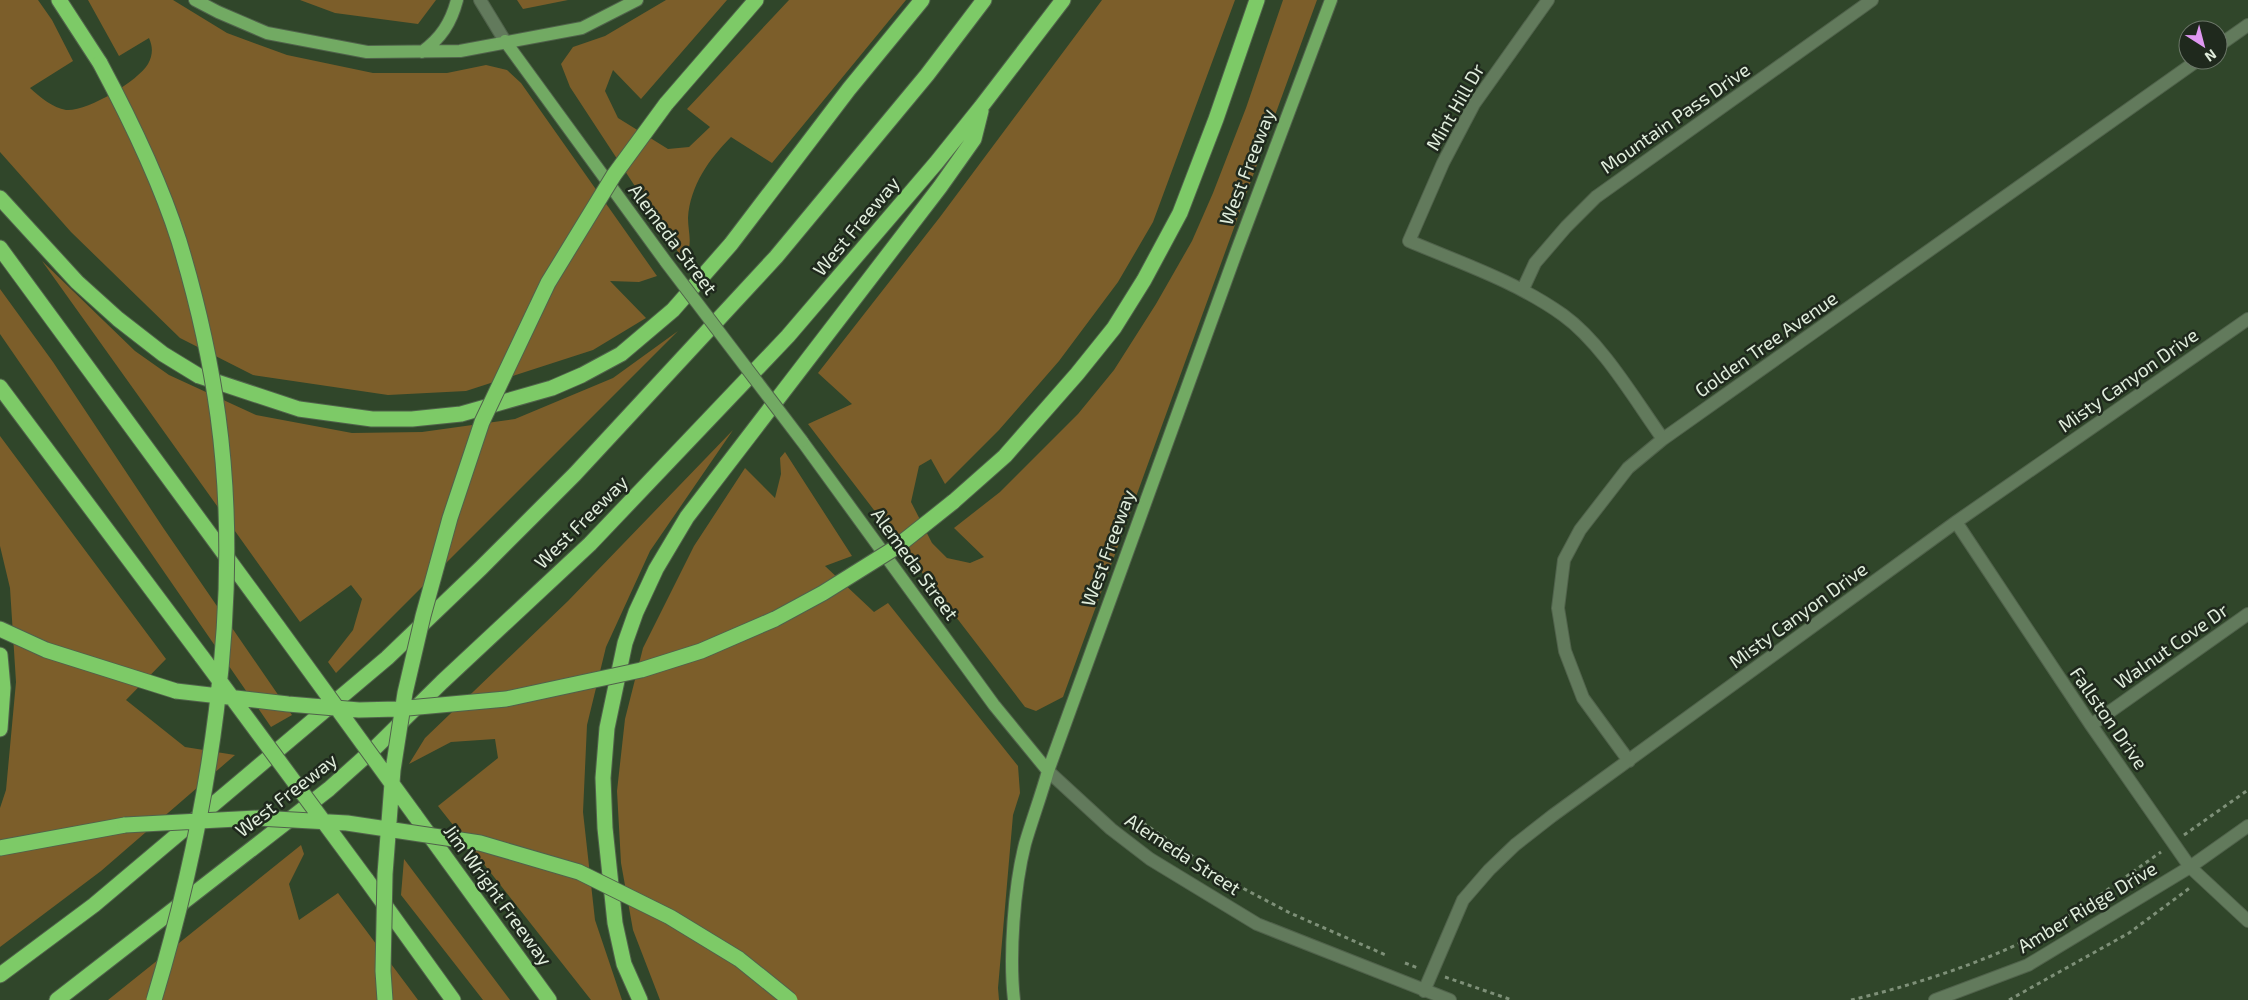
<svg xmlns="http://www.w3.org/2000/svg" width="2248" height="1000" viewBox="0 0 2248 1000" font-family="'Exo 2',sans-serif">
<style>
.green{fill:#7c5e2a}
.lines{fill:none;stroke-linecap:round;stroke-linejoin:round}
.minor-casing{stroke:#50624b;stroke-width:14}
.major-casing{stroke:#50624b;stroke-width:14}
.highway-casing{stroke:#50624b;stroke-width:17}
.path{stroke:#7e9078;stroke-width:3;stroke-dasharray:4 4;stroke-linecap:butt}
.minor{stroke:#627a5c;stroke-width:12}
.major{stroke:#72aa63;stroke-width:12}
.highway{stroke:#7dca67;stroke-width:15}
.major-bridge-casing{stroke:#50624b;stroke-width:14;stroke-linecap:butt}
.highway-bridge-casing{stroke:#50624b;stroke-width:17;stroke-linecap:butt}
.major-bridge{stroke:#72aa63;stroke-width:12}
.highway-bridge{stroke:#7dca67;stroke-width:15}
.labels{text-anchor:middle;stroke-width:5;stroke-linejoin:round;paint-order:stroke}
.street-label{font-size:19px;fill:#e0eddc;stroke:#1f291d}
</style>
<rect width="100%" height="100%" fill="#30462a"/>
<path class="green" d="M0,0h38l14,20 21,41 -43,27c10,9 23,20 36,22 21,2 72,-29 82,-46 5,-9 5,-17 1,-26l-30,18 -31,-56h85l54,33 60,22 86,18h74l39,-8 21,5 14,13 136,193 -18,6 -29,-1 36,37 -53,32 -127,41 -78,4 -135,-20 -73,-37 -109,-106 -71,-80z
M300,0h136l-18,24 -83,-11z
M517,0h51l-45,9z
M666,0h61l-86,99 -28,-29 -8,21 13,27 50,31 21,-2 21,-20 -23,-18 102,-109h117l-134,163 -41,-26c-22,22 -41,49 -43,81 0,14 5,25 -2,38l-6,-1 -110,-168 -9,-23 12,-17 32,-11z
M1102,0h133l-82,222 -35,60 -59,79 -60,69 -54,54 -14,-25 -12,7 -8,36 21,41 15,15 23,5 14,-6 -30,-29 46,-36 78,-78 36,-44 42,-66 36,-63 21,-48 33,-85 37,-108h34l-254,697 -27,14 -11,-4 -217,-283 44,-20 -34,-31 122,-156z
M42,261l93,90 34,24 87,40 96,18 70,-1 93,-13 98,-41 65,-47 -342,342 -8,-11 25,-32 9,-31 -11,-14 -51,37z
M0,289l53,73 111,167 128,186 -21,12 -271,-393z
M733,430l-83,121 -44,96 -19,78 -4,87 12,108 27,80h-31l-153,-194 60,-48 -3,-19 -44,3 -42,22 16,-26 143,-137z
M0,436l166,223 -40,41 59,47 50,8 -134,116 -101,76v-139l6,-18 10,-108 -6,-94 -10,-42z
M785,452l67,104 -27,10 49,46 14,-9 130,163 2,27 -7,22 -15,173 1,12h-339l-27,-70 -12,-67 -4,-72 8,-72 18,-71 51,-102 51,-78 30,30 6,-24 -1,-16z
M301,845l3,9 -15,30 10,36 39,-27 80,107h-310z
M404,859l100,133 6,8h-27l-82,-105z"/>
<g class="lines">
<defs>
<path id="minor" d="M480,0l25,41
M1548,0l-74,104 -31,59 -34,78c52,22 108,41 154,74 39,28 72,85 100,124
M2218,46l30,-21
M1523,289l12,-26 31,-36 30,-30 276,-197
M1956,522l135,203 99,142 58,54
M2091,725l157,-111
M1629,761l-46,-63 -18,-47 -7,-43 6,-48 16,-30 48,-62 35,-29 535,-379
M1048,771l63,58 39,30 107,65 193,76
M1424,991l39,-91 26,-30 26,-25 37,-29 404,-294 292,-203
M1935,1000l93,-35 162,-98 58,-41"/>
<path id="major" d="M195,0l23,12 49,21 100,19 93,-1 122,-23 55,-28
M505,41l161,221
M422,52c19,-14 29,-29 35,-52
M802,441l192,264 54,66
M1014,1000c-5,-44 0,-113 11,-156 7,-24 16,-48 23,-73l189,-521 94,-250"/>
<path id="highway" d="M59,0l41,63
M666,104l90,-104
M0,198l77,84 41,37 45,35 36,22 100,33 73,10h40l49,-5 91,-26 30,-13 39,-21 52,-44 58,-66 118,-155 73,-89
M0,248l278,379
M0,387l202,270
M953,502l52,-46 72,-82 37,-46 30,-48 36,-67 36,-94 41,-119
M0,629l46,21 130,41
M0,655l3,33 -3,41
M414,814l135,186
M0,848l125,-23
M366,879l87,121
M0,975l94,-70 293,-247 94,-90 94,-94 201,-217 151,-182 57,-75
M57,1000l272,-211 48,-43 65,-64 148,-138 198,-208 148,-173 45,-56 82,-107
M640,1000l-16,-36 -9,-41 -10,-95 -2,-50 4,-50 18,-85 11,-31 20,-43 31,-52 253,-330 34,-48 7,-28"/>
</defs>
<use href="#minor" class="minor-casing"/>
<use href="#major" class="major-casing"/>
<use href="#highway" class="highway-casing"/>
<path class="path" d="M1143,823l88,59 59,31 98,43
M2184,835l64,-45
M1405,963l13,5
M1445,977l67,23
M1851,1000c56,-13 129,-36 179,-62 47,-25 88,-56 131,-86
M2009,1000l120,-67 62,-46"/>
<use href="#minor" class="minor"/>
<use href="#major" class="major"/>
<use href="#highway" class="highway"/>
<defs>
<path id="major-bridge" d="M666,262l136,179"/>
<path id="highway-bridge" d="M100,63c30,56 60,118 79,178 17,56 31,116 39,175 26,190 -9,401 -64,584
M278,627l136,187
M202,657l164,222
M176,691l112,13 71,6 38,-1 109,-10 135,-29 60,-19 74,-32 48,-26 72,-45 58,-46
M125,825l133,-7 89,5 133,20 99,29 91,45 69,42 51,41
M385,1000l-2,-29 2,-97 8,-104 12,-77 18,-77 27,-98 32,-96 66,-139 66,-108 52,-71"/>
</defs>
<use href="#major-bridge" class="major-bridge-casing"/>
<use href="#highway-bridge" class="highway-bridge-casing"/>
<use href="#major-bridge" class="major-bridge"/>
<use href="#highway-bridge" class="highway-bridge"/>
</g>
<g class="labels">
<g class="street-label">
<text transform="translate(1455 107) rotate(-60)" y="7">Mint Hill Dr</text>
<text transform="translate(1675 118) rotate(-35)" y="7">Mountain Pass Drive</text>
<text transform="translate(1247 167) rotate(-69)" y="7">West Freeway</text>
<text transform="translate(856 226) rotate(-50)" y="7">West Freeway</text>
<text transform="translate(673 239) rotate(53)" y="7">Alemeda Street</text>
<text transform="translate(1766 344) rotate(-35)" y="7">Golden Tree Avenue</text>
<text transform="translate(2128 380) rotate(-35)" y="7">Misty Canyon Drive</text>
<text transform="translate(581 522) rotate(-45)" y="7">West Freeway</text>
<text transform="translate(1108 548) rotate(-70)" y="7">West Freeway</text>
<text transform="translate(915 564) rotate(54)" y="7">Alemeda Street</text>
<text transform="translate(1798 615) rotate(-36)" y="7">Misty Canyon Drive</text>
<text transform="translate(2171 646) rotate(-35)" y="7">Walnut Cove Dr</text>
<text transform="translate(2109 718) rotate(55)" y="7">Fallston Drive</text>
<text transform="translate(286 795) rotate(-38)" y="7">West Freeway</text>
<text transform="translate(1183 854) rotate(33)" y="7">Alemeda Street</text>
<text transform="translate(498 895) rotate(54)" y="7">Jim Wright Freeway</text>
<text transform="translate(2087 907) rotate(-31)" y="7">Amber Ridge Drive</text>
</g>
</g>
<g transform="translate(2203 45) rotate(144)"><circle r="24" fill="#1f291d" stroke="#6c7769"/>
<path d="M0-4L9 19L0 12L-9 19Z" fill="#df98f1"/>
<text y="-8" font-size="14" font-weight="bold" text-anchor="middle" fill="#e0eddc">N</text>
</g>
</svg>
